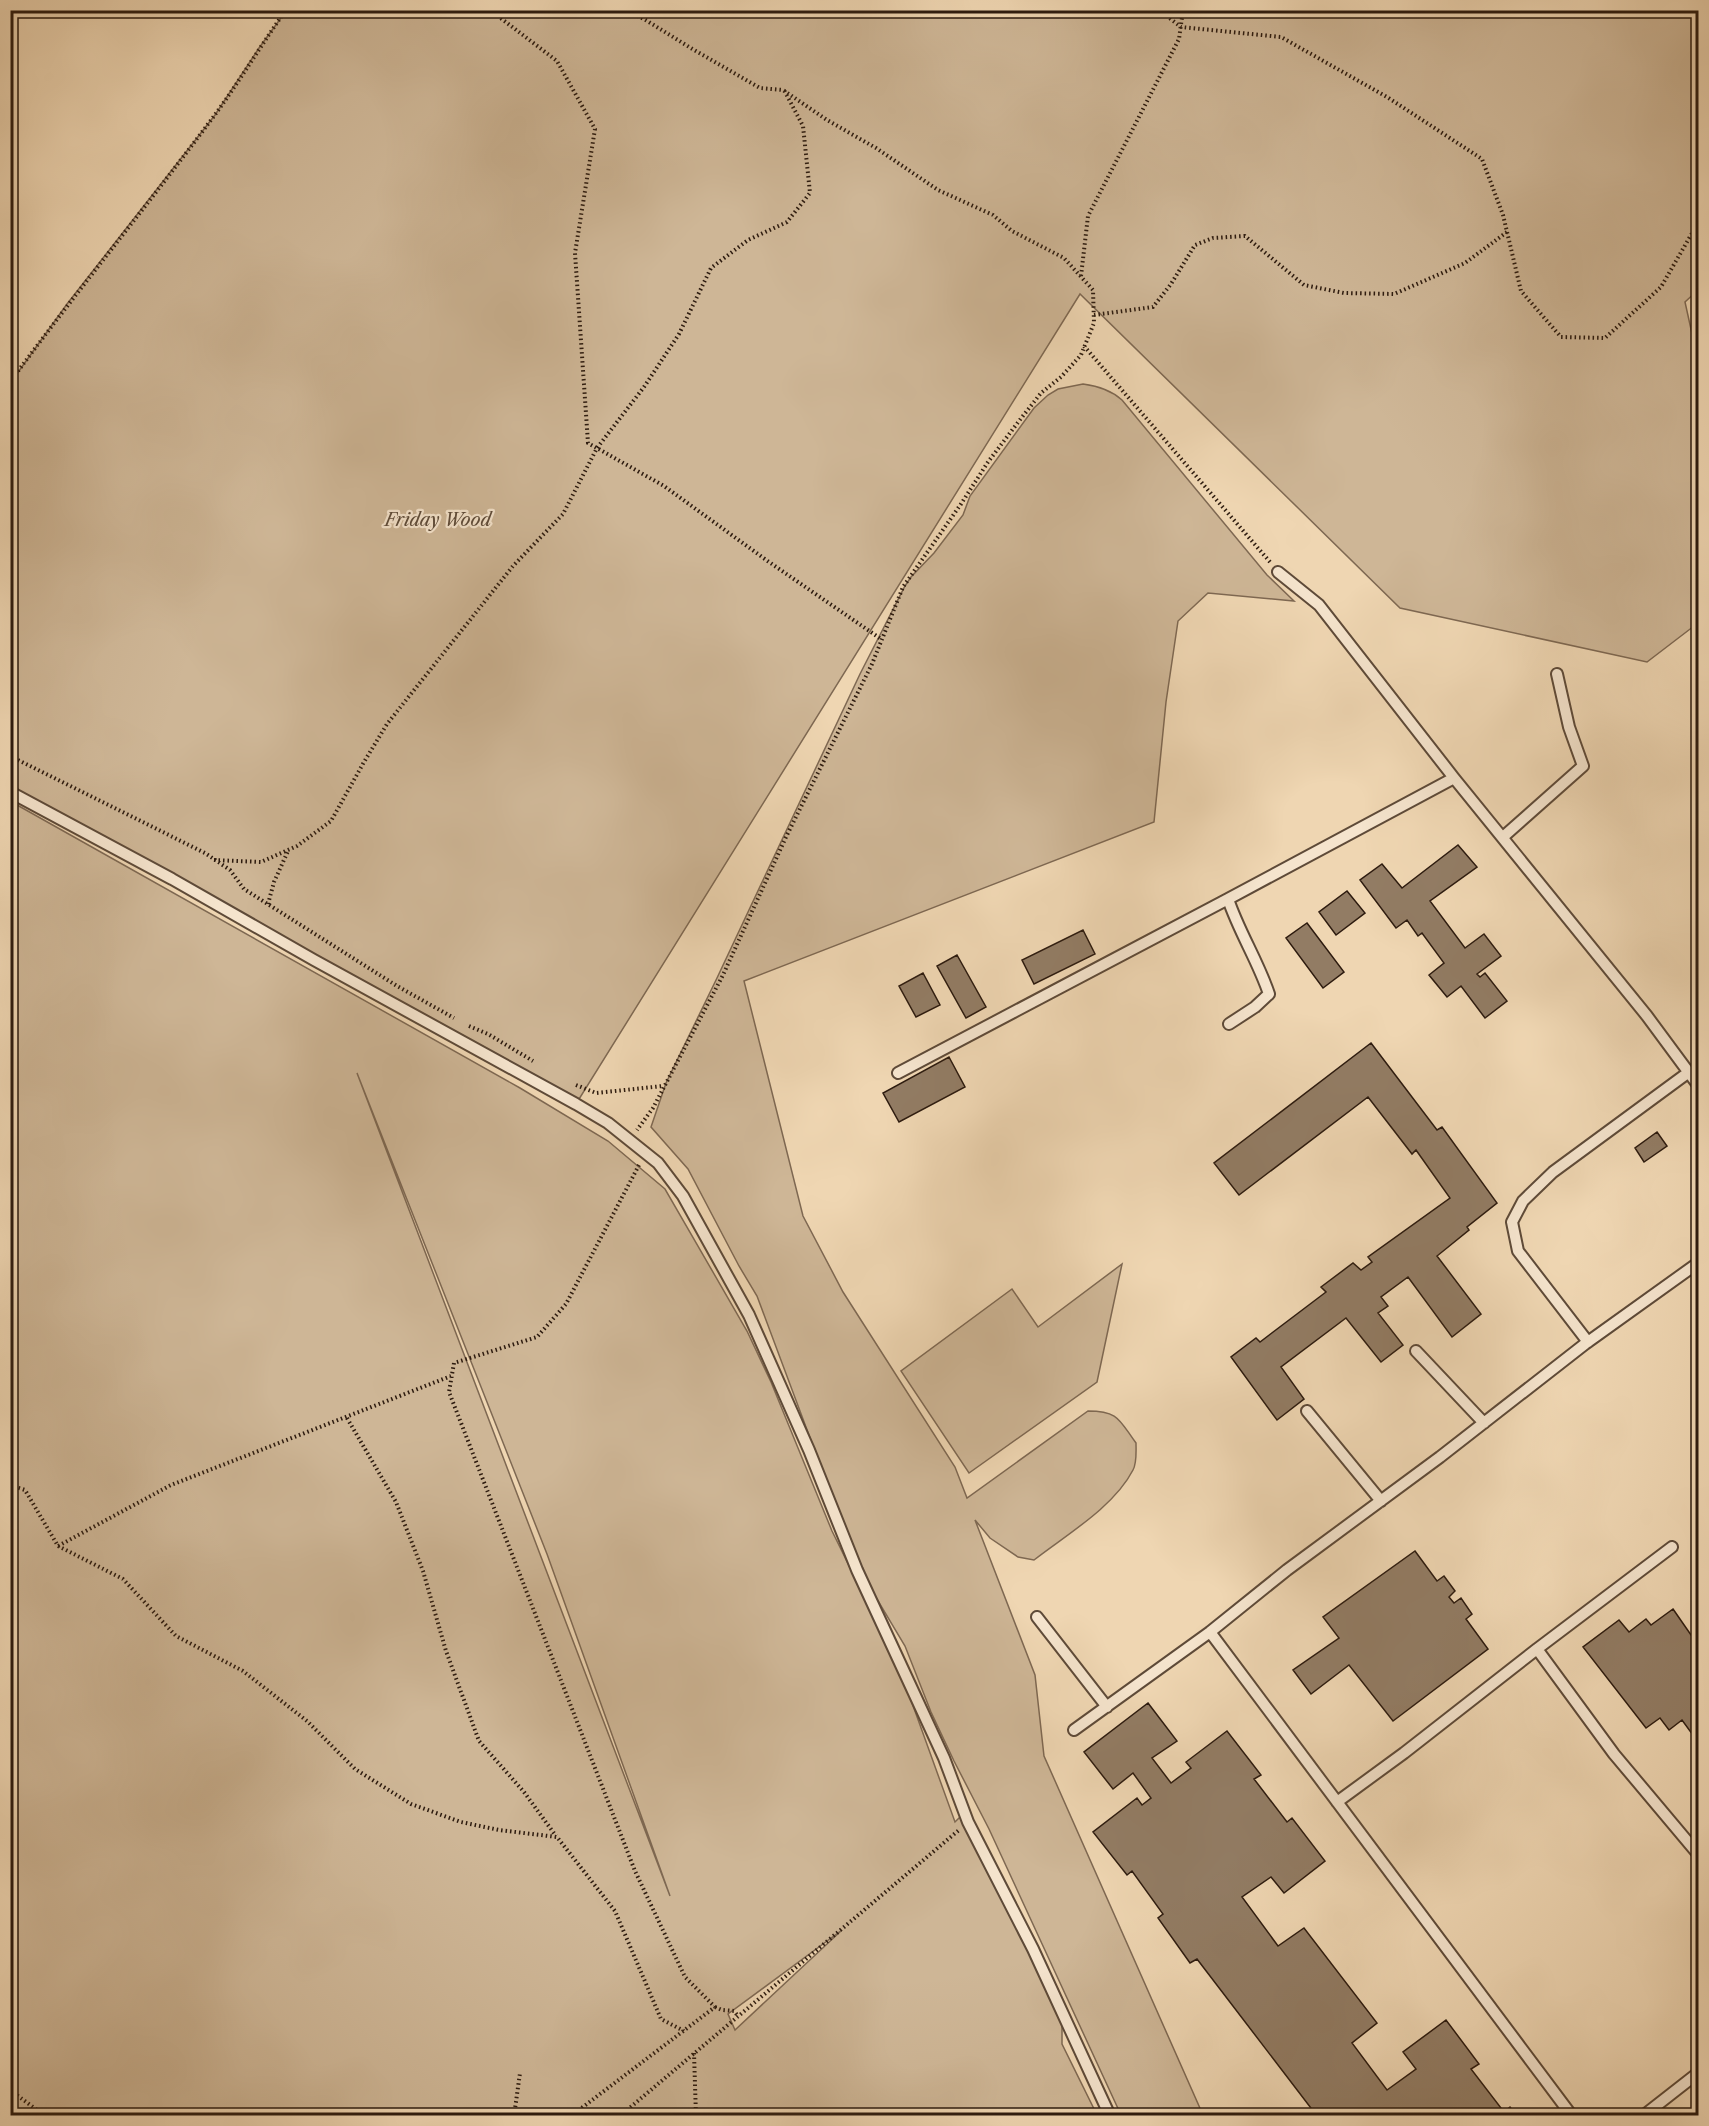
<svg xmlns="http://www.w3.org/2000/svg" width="1709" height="2126" viewBox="0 0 1709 2126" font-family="'Libre Caslon Text',serif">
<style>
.green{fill:#ceb696;stroke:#7e6852;stroke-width:1.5;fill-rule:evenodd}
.building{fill:#927c64;stroke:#2d1b0f;stroke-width:1.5}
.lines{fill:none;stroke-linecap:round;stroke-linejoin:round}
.service-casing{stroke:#5e4a38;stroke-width:14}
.path{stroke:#2d1b0f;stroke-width:4;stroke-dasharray:1.5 3;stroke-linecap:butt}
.service{stroke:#f5e4cd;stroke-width:10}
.labels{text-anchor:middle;stroke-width:4.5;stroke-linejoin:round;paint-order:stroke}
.park-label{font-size:18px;font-style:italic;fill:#5d4a38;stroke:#f5e4cd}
</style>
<rect width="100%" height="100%" fill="#efd6b2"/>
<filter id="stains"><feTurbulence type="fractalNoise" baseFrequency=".00333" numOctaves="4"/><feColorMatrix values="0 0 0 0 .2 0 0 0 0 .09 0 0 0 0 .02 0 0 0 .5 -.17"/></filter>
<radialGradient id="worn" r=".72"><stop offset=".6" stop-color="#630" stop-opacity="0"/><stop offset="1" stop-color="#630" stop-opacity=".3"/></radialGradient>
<path class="green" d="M286,11h1412v279l-13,12 13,59v262l-51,39 -247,-54 -320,-314 -504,810 -565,-312v-410l56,-78 148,-189 44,-67z
M1083,384c15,2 28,6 39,16l145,175 27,26 -86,-8 -30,28 -12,81 -12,120 -410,159 59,235 40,76 112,175 12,31 121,-87c31,0 31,9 48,32 0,8 1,20 -3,27 -19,37 -67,65 -99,90l-16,-3 -28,-19 -15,-18 60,155 9,81 159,359h-82l-132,-286 -35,-68 -23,-49 -26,-66 -46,-77 -102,-273 -18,-30 -51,-97 -37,-42 15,-44 51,-105 143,-304 45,-88 6,-9 23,-24 29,-38 7,-19 64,-88 14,-13 10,-6z
M10,801l510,287 88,53 57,48 82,142 24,51 61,149 56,114 19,44 48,133 5,-5 102,201v26l35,71h-1086zM357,1073l190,481 123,342zM842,1930l-107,100 -7,-16z
M1122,1264l-25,118 -128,91 -68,-102 111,-82 26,38z"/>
<path class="building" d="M1458,845l19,22 -47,34 35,47 19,-14 17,22 -24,18 3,3 5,-4 22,28 -22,17 -24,-32 -14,11 -18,-22 15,-12 -22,-30 -4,3 -11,-16 -11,8 -36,-48 22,-16 20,24z
M1347,891l18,22 -29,22 -17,-23z
M1307,923l37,49 -21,16 -37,-50z
M1083,930l12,24 -61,30 -12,-24z
M957,955l29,52 -20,11 -29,-52z
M923,973l17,32 -24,12 -17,-31z
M1371,1043l66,87 5,-3 55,76 -30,24 2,3 -32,26 44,58 -29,23 -44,-60 -27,20 7,9 -10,7 25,32 -22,17 -35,-44 -65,49 23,32 -27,21 -46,-63 25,-19 4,4 66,-50 -5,-5 32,-24 8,7 11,-8 -4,-5 82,-59 -34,-48 -4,4 -44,-57 -129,98 -25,-32z
M949,1057l16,30 -66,35 -16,-29z
M1657,1132l10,14 -23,16 -9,-14z
M1415,1551l22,30 7,-5 11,15 -6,6 5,6 7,-5 11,16 -6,5 22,30 -95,72 -44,-56 -38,29 -18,-24 46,-32 -16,-21z
M1673,1609l25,36v97l-16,-22 -13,10 -9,-12 -14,10 -63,-81 36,-27 10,12 17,-13 5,6z
M1148,1703l29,38 -25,17 19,25 20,-15 -5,-6 41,-31 34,44 -7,4 33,43 5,-4 33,43 -41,32 -13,-16 -29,20 36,49 26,-18 73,95 -25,20 35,47 29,-21 -13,-17 43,-32 33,44 -8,5 33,43 6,-5 7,9h-200l-120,-157 -7,4 -32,-45 5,-4 -31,-43 -5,4 -34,-43 44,-34 5,7 9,-7 -18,-25 -20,16 -29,-37z"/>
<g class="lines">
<defs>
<path id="service" d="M1278,572l41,33 135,173 193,238 51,69
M10,792l162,87 142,81 262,144 32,19 50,40 25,33 66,119 60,135 48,120 87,188 24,64 65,127 77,167
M1503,837l80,-71 -14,-39 -12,-53
M1229,1024l26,-17 14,-13c-11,-33 -30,-62 -41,-95l226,-121
M898,1073l330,-174
M1588,1342l-70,-91 -6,-29 11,-21 30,-29 136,-100
M1416,1351l68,72
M1307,1411l74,90
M1037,1617l70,90
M1210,1632l362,484
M1537,1649l135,-102
M1074,1730l136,-98 77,-62 153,-113 145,-113 113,-81
M1337,1802l67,-49 133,-104 77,105 84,100
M1643,2116l55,-43"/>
</defs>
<use href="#service" class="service-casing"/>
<path class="path" d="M490,10l67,51 38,68 -20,124 13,190 76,43 105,76 112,77
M625,10l19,9 50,31 66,38 23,2 44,30 49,28 62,42 55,25 19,16 52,27 29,32 1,33 -13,32 -20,22 -20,16 -22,28 -31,41 -27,42 -58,83 -31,77 -86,173 -63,138 -70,133 -16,22
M1159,10l22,17 100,10 106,60 95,62 21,56 18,76 40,46 44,1 56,-51 34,-59 3,-1
M1081,276l7,-60 91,-177 4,-29
M1094,315l59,-8 18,-23 24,-39 18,-7 32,-2 59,49 40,8 50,1 71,-31 42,-31
M1084,346l186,216
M10,382c66,-90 137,-176 204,-266 25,-34 47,-71 72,-106
M10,756l195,97 25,17 14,19 153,97 57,32
M214,860l47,2 36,-16 34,-25 33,-59 23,-38 126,-158 50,-52 34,-66 47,-61 35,-53 32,-66 37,-28 39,-18 23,-29 -7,-67 -19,-36
M268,904l6,-22 14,-31
M469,1026l19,8 45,27
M576,1085l20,8 67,-7
M347,1418l49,84 27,69 23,80 33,90 45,51 32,44
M10,1485l15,5 33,56 113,-61 280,-109
M58,1546l65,33 53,57 67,35 64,50 48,48 56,35 50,18 38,8 58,7 58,74 46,108 23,12
M715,2007l7,3 12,1 4,5
M694,2053l2,63
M10,2090l27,20 12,6
M514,2116l6,-43
M571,2116l144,-109 -30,-30 -50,-106 -186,-479 5,-29 83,-26 29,-33 73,-139
M620,2116l339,-286"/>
<use href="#service" class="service"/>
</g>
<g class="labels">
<g class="park-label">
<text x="438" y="526">Friday Wood</text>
</g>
</g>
<rect width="1709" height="2126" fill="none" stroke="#efd6b2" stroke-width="36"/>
<rect x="12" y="12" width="1685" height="2102" fill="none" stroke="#2d1b0f" stroke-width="3"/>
<rect x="18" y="18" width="1673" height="2090" fill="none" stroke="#2d1b0f" stroke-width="1.5"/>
<rect width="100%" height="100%" filter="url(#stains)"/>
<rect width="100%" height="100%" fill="url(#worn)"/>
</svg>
